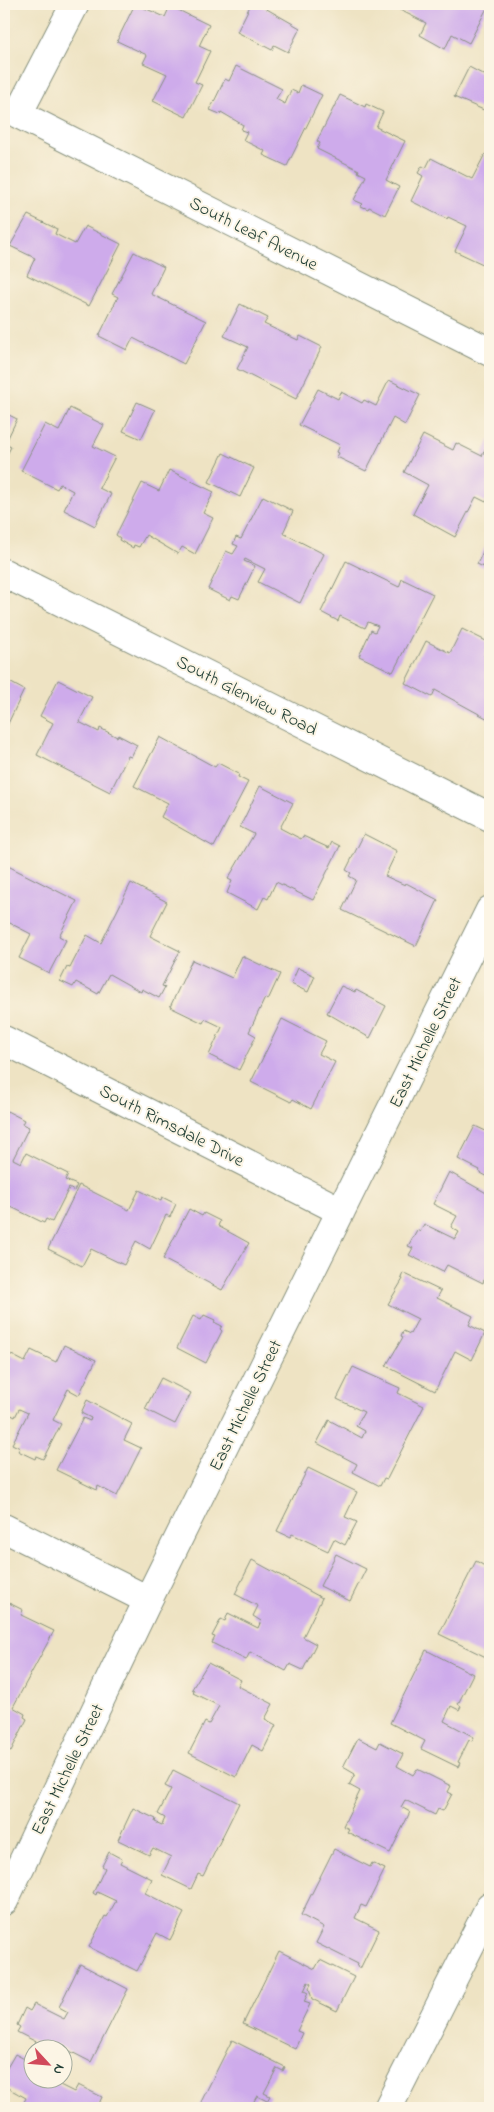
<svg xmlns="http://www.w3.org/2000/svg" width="494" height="2112" viewBox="0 0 494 2112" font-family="'Indie Flower',sans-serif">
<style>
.building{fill:#ceabeb}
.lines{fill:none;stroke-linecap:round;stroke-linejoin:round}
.minor-casing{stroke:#86907c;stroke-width:30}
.minor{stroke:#fff;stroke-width:28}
.labels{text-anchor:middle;stroke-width:4;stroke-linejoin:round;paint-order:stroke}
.street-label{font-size:18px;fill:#1f3d34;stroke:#fcf5e5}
</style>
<rect width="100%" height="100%" fill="#fcf5e5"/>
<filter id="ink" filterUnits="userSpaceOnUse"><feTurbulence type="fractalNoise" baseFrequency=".02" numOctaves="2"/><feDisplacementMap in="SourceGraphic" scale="10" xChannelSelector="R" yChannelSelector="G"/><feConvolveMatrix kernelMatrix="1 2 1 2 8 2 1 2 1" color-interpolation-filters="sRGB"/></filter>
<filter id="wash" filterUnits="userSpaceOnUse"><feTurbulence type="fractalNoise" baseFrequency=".0096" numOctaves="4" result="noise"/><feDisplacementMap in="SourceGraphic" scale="20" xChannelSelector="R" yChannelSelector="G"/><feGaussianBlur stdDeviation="1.12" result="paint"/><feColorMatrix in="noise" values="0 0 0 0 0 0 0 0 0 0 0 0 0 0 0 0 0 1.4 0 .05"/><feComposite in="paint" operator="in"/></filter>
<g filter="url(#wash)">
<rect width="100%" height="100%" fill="#eee3c3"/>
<g id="blocks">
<path class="building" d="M135,4l30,13 5,-11 39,19 -10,21 11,5 -15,31 7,3 -16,32 -33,-16 14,-27 -24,-11 4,-8 -30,-14z
M251,4h7l42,24 -12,24 -14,-7 -2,5 -35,-18z
M388,4h101l-20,39 -17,-9 -7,15 -25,-14 6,-12z
M236,66l46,23 -6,10 9,5 6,-14 7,3 3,-8 21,10 -35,71 -24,-11 2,-4 -22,-11 4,-8 -6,-2 2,-5 -22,-13 -1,2 -10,-4 15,-31 4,2z
M469,67l21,11v31l-2,-1 -2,3 -32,-14z
M340,95l25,12 1,-3 17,8 -7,15 29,14 -19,39 13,7 -14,28 -16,-8 -1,2 -7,-3 2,-2 -9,-4 12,-24 -8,-4 1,-2 -42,-21 3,-6 -3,-2z
M485,154l5,3v102l-3,7 -32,-15 12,-25 -19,-9 -1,2 -36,-18 12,-25 -5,-3 4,-7 4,2 5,-10 41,21z
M28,215l29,14 -2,5 20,10 10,-18 36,18 -32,62 -62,-31 8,-17 -25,-12z
M134,252l30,15 -13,27 55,27 -22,43 -51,-26 -6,12 -28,-14 19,-39 -6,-3z
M240,304l28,14 -4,6 34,16 2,-4 22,11 -26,52 -59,-30 11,-22 -24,-11z
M389,380l31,15 -15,30 -12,-7 -27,53 -29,-14 2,-4 -2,-1 3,-7 -41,-20 19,-36 20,10 3,-7 21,11 2,-3 12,6z
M137,402l18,8 -14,29 -18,-8z
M4,408l5,2 -2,4 10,5 -12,25 6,3 -7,13z
M70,408l34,17 -11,21 22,11 -16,31 12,6 -16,32 -31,-16 9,-19 -13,-7 -3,5 -36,-18 24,-47 14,7z
M423,435l30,15 3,-7 26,13 8,-17v56l-4,7 -10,-5 -21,40 -42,-23 15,-29 -24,-13z
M223,453l31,15 -14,29 -31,-15z
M169,470l45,22 -11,21 10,5 -18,36 -13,-7 -4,7 -32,-19 -7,12 -5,-2 -1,3 -14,-8 1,-2 -4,-3 26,-52 17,8z
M263,496l30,15 -10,22 41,21 -24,49 -42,-21 7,-13 -20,-10 -1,2 11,5 -16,33 -7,-3 -2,4 -22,-11 18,-38 7,3 5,-8 -5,-2 3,-7 5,2z
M490,537v33l-13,-6z
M346,561l53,26 3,-8 31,15 -40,78 -34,-16 12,-26 4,2 3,-6 -10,-4 -3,6 -25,-12 -2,5 -17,-9z
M462,629l28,14 -6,13 6,3v61l-55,-30 -3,7 -27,-14 21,-42 24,12z
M4,679l20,11 -20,42z
M58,680l34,17 -13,25 20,10 1,-4 17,9 1,-2 19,10 -6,12 -3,-1 -18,36 -73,-37 16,-32 -13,-7z
M160,737l55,30 3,-4 21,11 -1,3 10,5 -34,65 -53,-30 7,-14 -34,-17z
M260,786l33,17 -13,25 21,11 2,-3 26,12 3,-6 8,4 -27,54 -37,-18 -8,17 -4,-2 -6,12 -31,-16 5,-12 -4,-2 26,-45 -14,-7z
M364,834l33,17 -12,25 20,9 1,-2 32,17 -22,46 -74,-36 14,-30 -7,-4 2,-3 -5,-3z
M6,865l71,36 -18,35 7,4 -17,33 -30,-15 12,-24 -27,-14v-51z
M131,883l36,19 -17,34 30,15 -18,35 3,1 -6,11 -17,-9 -1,3 -32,-18 -11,20 -22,-12 -3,5 -13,-6 7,-14 3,1 17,-33 14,8z
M242,956l38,18 -12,26 -3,-2 -16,34 7,4 -17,34 -30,-15 13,-28 -17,-8 -2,4 -33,-16 22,-47 40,18z
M298,968l17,8 -7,16 -17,-8z
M341,986l14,6 1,-2 30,16 -16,32 -43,-25z
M282,1019l44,22 -7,13 16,8 -24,47 -18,-10 -2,3 -40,-20z
M7,1111l17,9 -2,4 7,3 -16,32 8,4 5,-10 42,21 -3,6 12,5 -3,6 -5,-3 -17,34 -6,-3 -2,4 -37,-18 -3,6v-96z
M475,1126l15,7v45l-11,-6 1,-2 -22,-11z
M449,1172l41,23v87l-6,-3 -1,4 -36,-18 -4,7 -34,-17 4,-7 -5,-2 9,-16 3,2 4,-8 31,15 4,-7 -8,-5 6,-11 -24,-12z
M79,1185l50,25 10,-20 22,11 1,-4 14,7 -6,13 -4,-2 -16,34 -14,-8 -12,24 -33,-16 -9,17 -34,-17z
M189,1209l13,7 2,-3 16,8 -2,5 31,17 -27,47 -59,-31z
M403,1273l38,18 -4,7 36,18 -4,9 16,8 -13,27 -17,-9 -20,40 -49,-25 17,-29 -2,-1 2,-5 7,3 8,-15 -30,-15 15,-25 -2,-1z
M204,1315l11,5 -1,2 8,4 -2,3 2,2 -16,32 -29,-15 16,-32 8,4z
M64,1345l32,15 -17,35 -11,-6 -15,31 8,4 -18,35 -7,-3 -1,3 -17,-8 2,-3 -8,-4 16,-31 -9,-4 -4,8 -11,-6v-60l21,11 6,-12 25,12z
M353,1367l47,21 -2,5 26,13 -37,73 -3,-1 -4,8 -27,-14 4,-8 -40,-21 12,-23 33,18 3,-7 -9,-5 8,-14 -27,-13z
M161,1378l30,15 -16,31 -30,-15z
M87,1400l45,24 -8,16 17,8 -24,48 -19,-10 -1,4 -41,-20 27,-52 7,3 1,-3 -10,-5z
M308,1468l49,24 -12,25 12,5 -12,23 -11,-6 -6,12 -36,-17 -2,3 -13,-6z
M336,1554l30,15 -16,32 -30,-15z
M252,1560l70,38 -19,39 13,7 -13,26 -13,-6 -4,7 -36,-19 -4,8 -34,-17 3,-6 -3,-1 9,-17 4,2 3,-8 30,15 3,-7 -8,-5 5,-10 -23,-12z
M476,1561l14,8v90l-51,-25z
M9,1603l14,7 -2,5 33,16 -41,76 12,7 -1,3 3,2 -16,32 -7,-3v-144l3,2z
M426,1650l47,24 -15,30 3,2 -2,4 -8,-4 -7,15 30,16 -2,4 -3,-1 -11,22 2,1 -2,4 -37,-18 4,-8 -35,-18z
M208,1663l33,17 -3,6 35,18 -8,15 11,6 -13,26 -11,-6 -16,32 -47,-24 16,-31 4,2 10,-18 -26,-13 1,-3 -2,-1z
M358,1738l19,10 3,-6 23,12 -6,12 16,9 4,-6 34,17 -3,6 4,2 -9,17 -5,-2 -3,6 -30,-15 -4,7 9,5 -20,41 -43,-21 2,-3 -6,-3 17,-35 -11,-6 6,-11 -12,-7z
M173,1770l66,33 -36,73 -5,-2 -7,15 -29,-14 9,-18 -18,-9 -4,7 -31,-15 15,-32 23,11 -1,3 7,3 3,-7 -7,-4 13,-25 -6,-3z
M334,1849l36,18 2,-4 13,6 -19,38 -5,-2 -6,13 24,12 -19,39 -3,-2 1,-3 -42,-21 8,-16 -23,-12z
M109,1852l13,7 -2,4 32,16 -7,14 39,20 -14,27 -13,-7 -20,38 -48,-24 16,-31 2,1 9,-16 -19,-9 -1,3 -3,-2 12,-25 -3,-2z
M279,1951l36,18 5,-9 34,17 -17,34 -25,-12 -3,-11 2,-4 -3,-2 -4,9 4,2 -4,9 6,2 -13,27 5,2 -7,16 -52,-25z
M80,1964l48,25 -37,73 -35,-18 -4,6 -35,-18 3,-5 -3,-2 8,-17 5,3 4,-7 30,15 4,-7 -9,-5z
M232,2040l53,27 -2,4 -6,-3 -13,25 6,3 -3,5 -10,-5 -7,12h-52z
M15,2054l17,9v17h18l24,12 4,-7 24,12 -5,11h-76l5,-10 -22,-12v-13z"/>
</g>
</g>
<g filter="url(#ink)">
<use href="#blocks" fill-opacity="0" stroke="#86907c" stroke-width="1"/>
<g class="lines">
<defs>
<path id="minor" d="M75,4l-57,110 472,238
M4,573l486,244
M4,1040l337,171
M4,1528l144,72
M4,1901l144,-301 342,-690
M388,2108l102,-202"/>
</defs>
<use href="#minor" class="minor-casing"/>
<use href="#minor" class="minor"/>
</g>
</g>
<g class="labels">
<g class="street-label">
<text transform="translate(254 233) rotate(27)" y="6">South Leaf Avenue</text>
<text transform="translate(247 695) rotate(27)" y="6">South Glenview Road</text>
<text transform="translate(425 1042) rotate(-64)" y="6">East Michelle Street</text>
<text transform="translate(172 1125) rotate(27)" y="6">South Rimsdale Drive</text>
<text transform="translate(245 1405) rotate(-64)" y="6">East Michelle Street</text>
<text transform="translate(67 1769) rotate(-64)" y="6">East Michelle Street</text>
</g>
</g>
<rect width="494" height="2112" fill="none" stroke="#fcf5e5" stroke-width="20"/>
<g transform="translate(48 2064) rotate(116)"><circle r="24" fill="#fcf5e5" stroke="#a4ab9e"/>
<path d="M0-4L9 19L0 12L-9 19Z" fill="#d1495b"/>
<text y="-8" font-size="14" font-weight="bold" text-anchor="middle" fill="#1f3d34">N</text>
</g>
</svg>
